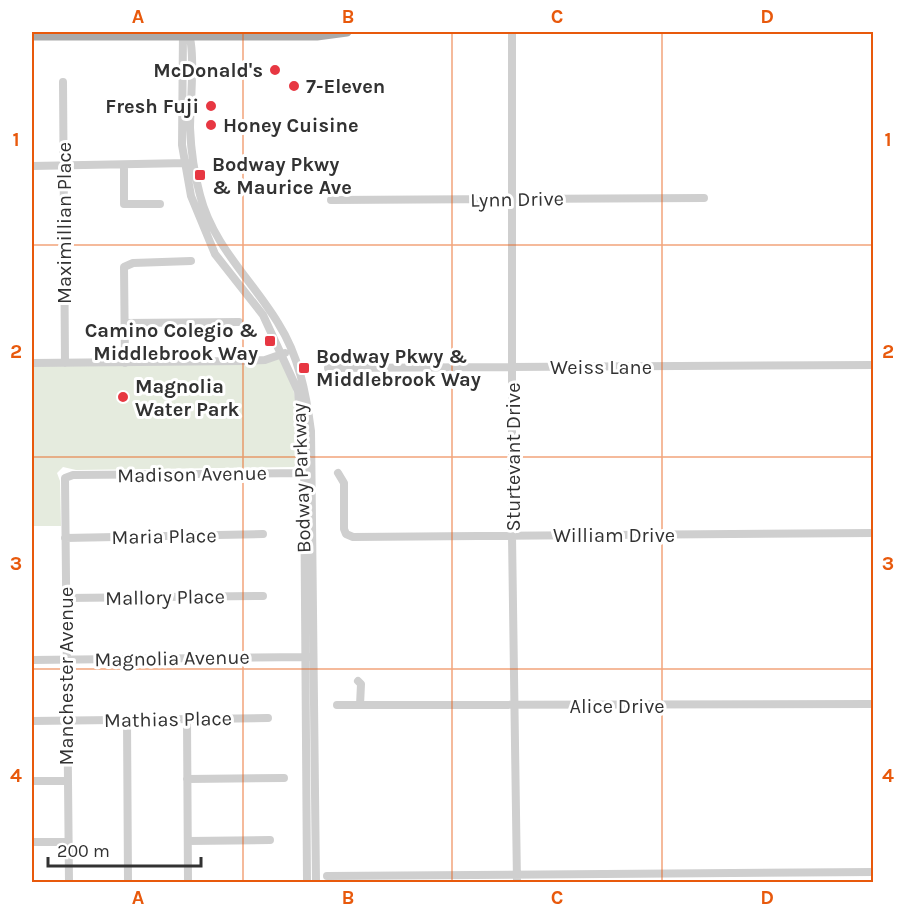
<svg xmlns="http://www.w3.org/2000/svg" width="905" height="914" viewBox="0 0 905 914" font-family="Karla,sans-serif">
<style>
.green{fill:#e5ebde}
.lines{fill:none;stroke-linecap:round;stroke-linejoin:round}
.minor{stroke:#cfcfcf;stroke-width:8}
.major{stroke:#aaa;stroke-width:9}
.grid{fill:none;stroke:#e8590c;stroke-width:1.5;stroke-opacity:0.55}
.poi-dot{fill:#e73742;stroke:#fff;stroke-width:2}
.labels{text-anchor:middle;stroke-width:6;stroke-linejoin:round;paint-order:stroke}
.poi-label{font-size:20px;font-weight:bold;fill:#323232;stroke:#fff;text-anchor:start}
.street-label{font-size:20px;fill:#323232;stroke:#fff}
.neatline{fill:none;stroke:#e8590c;stroke-width:2}
.grid-label{font-size:20px;text-anchor:middle;font-weight:bold;fill:#e8590c}
</style>
<rect width="100%" height="100%" fill="#fff"/>
<path class="green" d="M280,359c19,27 18,66 21,98l-7,10 -218,3 -13,-3 -6,6 3,8 1,45h-29v-162z"/>
<g class="lines">
<path class="minor" d="M183,32l-1,113 9,51 24,58 48,61 35,76 6,72 3,419
M188,32c8,17 2,75 2,96 1,23 4,45 10,67 13,51 52,85 78,128 21,33 28,70 33,108l5,451
M512,32v504l5,346
M63,82l2,281
M32,166l156,-3
M124,166v38h36
M331,200l373,-2
M125,323l114,-1
M32,363l214,-2 19,-1 20,-7
M125,363l-1,-96 9,-4 58,-2
M328,368l546,-3
M338,473l6,10v46l2,5 7,3 521,-4
M65,538l198,-4
M66,598l197,-2
M32,660l277,-3
M358,681l3,3 -1,21 514,-1
M337,705h23
M127,719l1,163
M187,719l1,163
M32,721l236,-3
M187,779l97,-1
M32,781h35
M188,841l82,-1
M32,842h35
M327,876l547,-4
M69,882l-4,-404 8,-3 235,-2"/>
<path class="major" d="M32,36h285l30,-4"/>
</g>
<path class="grid" d="M243,32v850M452,32v850M662,32v850M32,245h842M32,457h842M32,669h842"/>
<g class="poi-dot">
<circle cx="275" cy="70" r="6"/>
<circle cx="294" cy="86" r="6"/>
<circle cx="211" cy="106" r="6"/>
<circle cx="211" cy="125" r="6"/>
<rect x="194" y="169" width="12" height="12" rx="3"/>
<rect x="264" y="335" width="12" height="12" rx="3"/>
<rect x="298" y="362" width="12" height="12" rx="3"/>
<circle cx="123" cy="397" r="6"/>
</g>
<g class="labels">
<g class="poi-label">
<text x="263" y="77" text-anchor="end">McDonald's</text>
<text x="306" y="93">7-Eleven</text>
<text x="199" y="113" text-anchor="end">Fresh Fuji</text>
<text x="223" y="132">Honey Cuisine</text>
<text x="212" y="171">Bodway Pkwy<tspan x="212" dy="23">&amp; Maurice Ave</tspan></text>
<text x="258" y="337" text-anchor="end">Camino Colegio &amp;<tspan x="258" dy="23">Middlebrook Way</tspan></text>
<text x="316" y="363">Bodway Pkwy &amp;<tspan x="316" dy="23">Middlebrook Way</tspan></text>
<text x="135" y="393">Magnolia<tspan x="135" dy="23">Water Park</tspan></text>
</g>
<g class="street-label">
<text transform="translate(517 199) rotate(-1)" y="7">Lynn Drive</text>
<text transform="translate(64 223) rotate(-90)" y="7">Maximillian Place</text>
<text x="601" y="374">Weiss Lane</text>
<text transform="translate(513 457) rotate(-90)" y="7">Sturtevant Drive</text>
<text transform="translate(192 474) rotate(-1)" y="7">Madison Avenue</text>
<text transform="translate(301 478) rotate(-92)" y="7">Bodway Parkway</text>
<text x="614" y="542">William Drive</text>
<text transform="translate(164 536) rotate(-1)" y="7">Maria Place</text>
<text transform="translate(165 597) rotate(-1)" y="7">Mallory Place</text>
<text transform="translate(172 658) rotate(-1)" y="7">Magnolia Avenue</text>
<text transform="translate(66 676) rotate(-90)" y="7">Manchester Avenue</text>
<text x="617" y="713">Alice Drive</text>
<text transform="translate(168 719) rotate(-1)" y="7">Mathias Place</text>
</g>
</g>
<rect width="905" height="914" fill="none" stroke="#ffffff" stroke-width="66"/>
<path d="M48 857v9h153v-9" fill="none" stroke="#323232" stroke-width="3"/>
<text x="57" y="857" font-size="18" fill="#323232" stroke="#ffffff" stroke-width="4.5" paint-order="stroke">200 m</text>
<rect x="33" y="33" width="839" height="848" class="neatline"/>
<g class="grid-label">
<text x="138" y="23">A</text>
<text x="348" y="23">B</text>
<text x="557" y="23">C</text>
<text x="767" y="23">D</text>
<text x="16" y="146">1</text>
<text x="888" y="146">1</text>
<text x="16" y="358">2</text>
<text x="888" y="358">2</text>
<text x="16" y="570">3</text>
<text x="888" y="570">3</text>
<text x="16" y="782">4</text>
<text x="888" y="782">4</text>
<text x="138" y="904">A</text>
<text x="348" y="904">B</text>
<text x="557" y="904">C</text>
<text x="767" y="904">D</text>
</g>
</svg>
